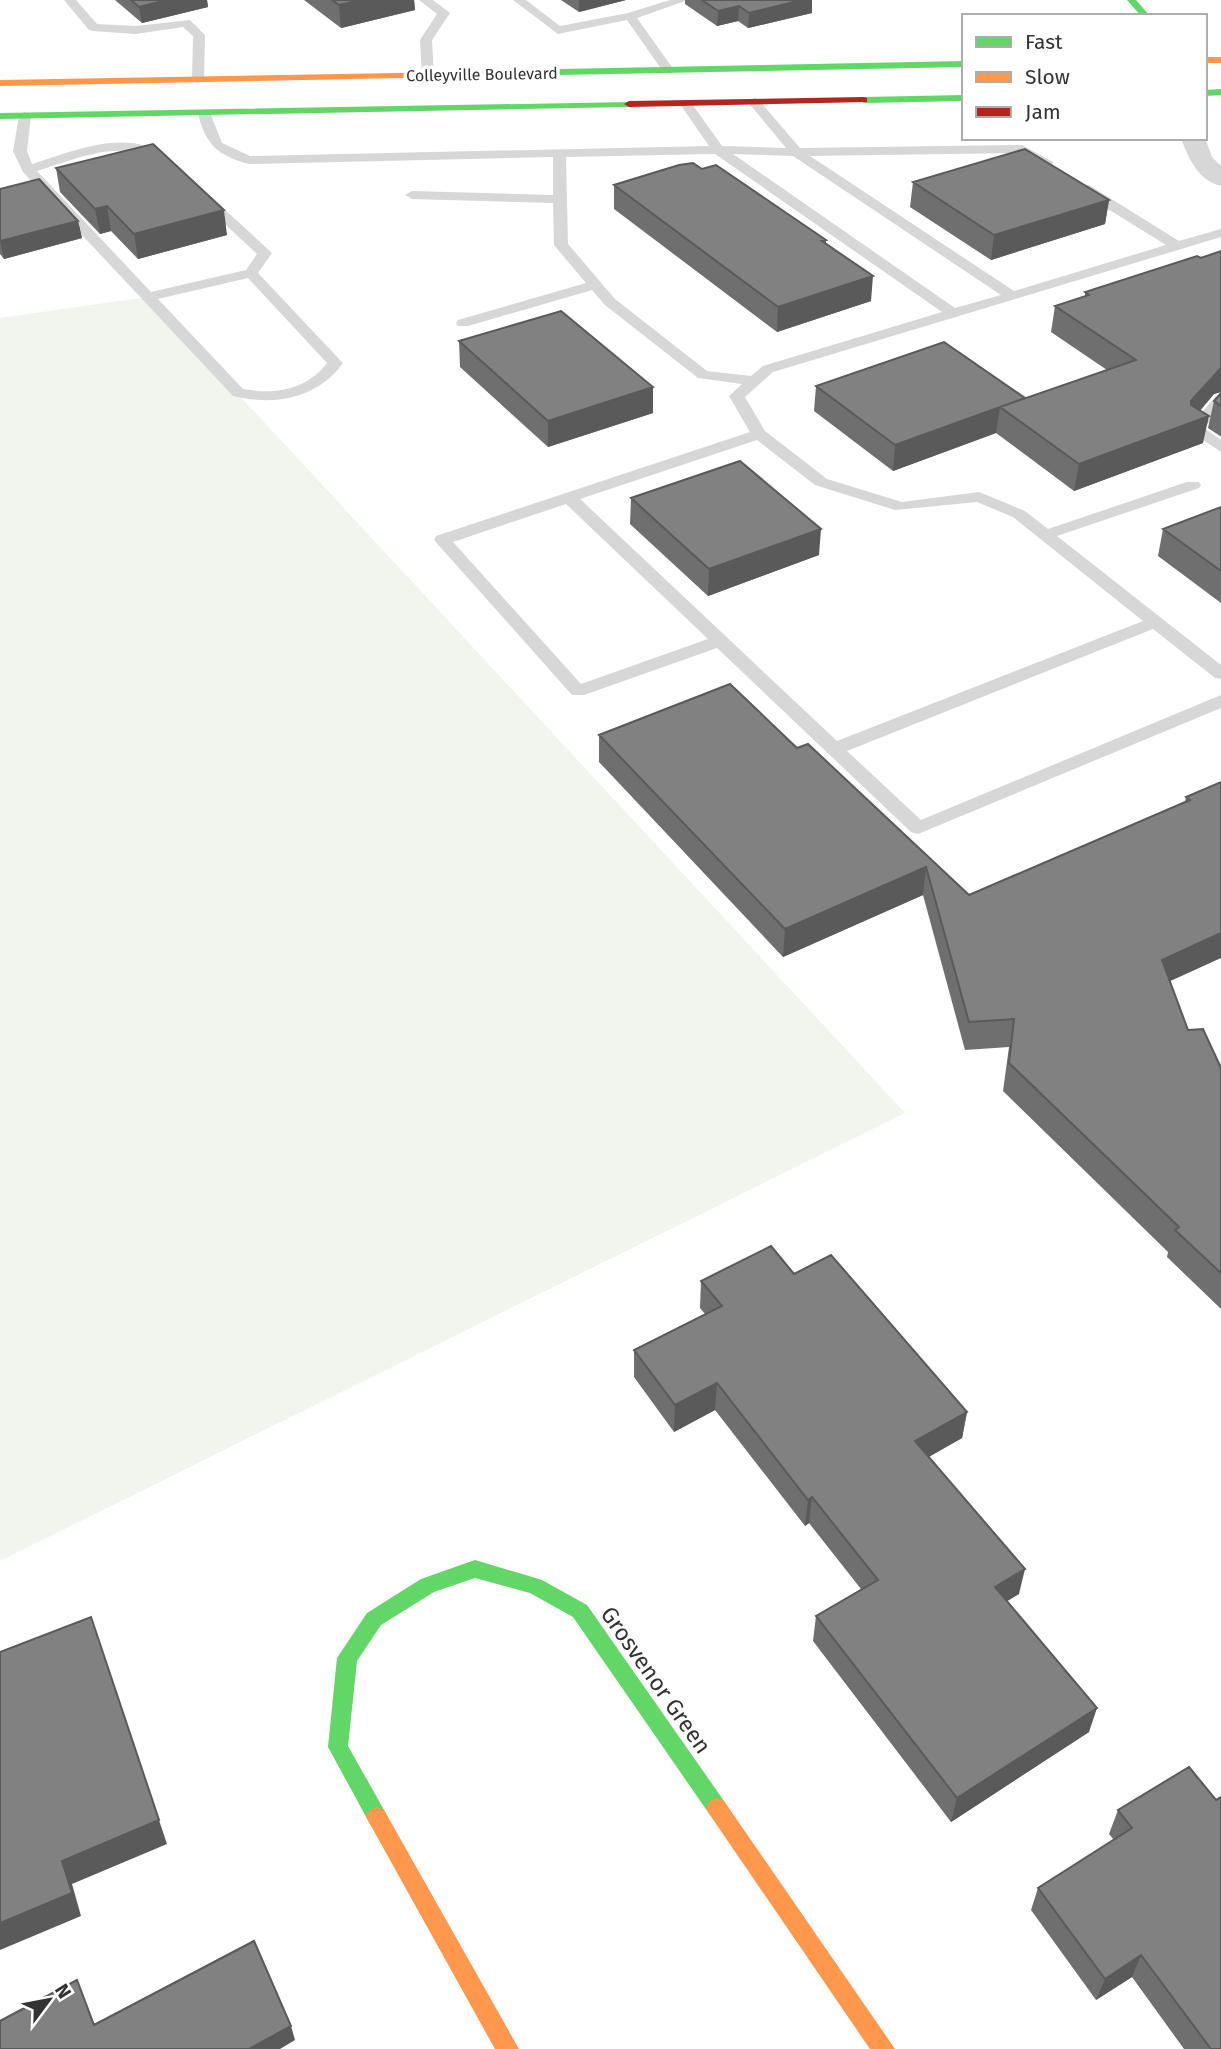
<svg xmlns="http://www.w3.org/2000/svg" width="1221" height="2049" viewBox="0 0 1221 2049" font-family="'Fira Sans',sans-serif">
<style>
.green{fill:#f1f5ed}
.lines{fill:none;stroke-linecap:round;stroke-linejoin:round}
.lane{fill:#d7d7d7;fill-rule:evenodd}
.street{fill:#d7d7d7;fill-rule:evenodd}
.fast{fill:#63d668;fill-rule:evenodd}
.slow{fill:#ff974d;fill-rule:evenodd}
.jam{fill:#b3261e;fill-rule:evenodd}
.wall{fill:#6f6f6f}
.shaded-wall{fill:#5a5a5a}
.building{fill:#818181;stroke:#5a5a5a;stroke-width:2}
.labels{text-anchor:middle;stroke-width:7;stroke-linejoin:round;paint-order:stroke}
.far-street-label{font-size:16px;fill:#333;stroke:#fff}
.near-street-label{font-size:23px;fill:#333;stroke:#fff}
</style>
<rect width="100%" height="100%" fill="#fff"/>
<path class="green" d="M148,297l757,816 -905,448v-1243z"/>
<g class="lines">
<path class="lane" d="M64,0h12l21,24 39,2 54,-6 15,15 -1,44 -6,4 -6,-4 1,-43 -10,-9 -47,7 -43,-3 -4,-1z
M419,0h14l17,13 -18,27 2,35 -6,4 -6,-4 -2,-35 17,-26z
M513,0h13l34,26 68,-13 42,-13h18l-51,18 37,52 -2,3h-8l-37,-53 -69,14z
M754,98l4,1 42,49 222,-3 31,17v6h-10l-24,-15 -209,3 204,135 152,-46 -87,-54v-6h10l90,56 42,-12v8l-448,135 -28,25 20,34 62,48 75,23 77,-10 46,19 23,18 139,-47h12l2,3 -2,3 -142,48 164,129v14l-6,-1 -62,-49 -306,122 74,69 300,-125v13l-303,126 -7,-2 -194,-184 -133,47h-12l-138,-155 2,-4 314,-104 -21,-36 13,-12 -44,-6 -93,-73 -13,-15 -124,36h-10l-2,-3 2,-3 128,-37 -32,-38 -1,-42 -141,-4 -7,-4 7,-4 141,4v-38l-304,7c-31,-8 -44,-20 -51,-51l1,-3h10l13,33 28,13 459,-10 -29,-42 6,-4 4,1 32,45 64,2 -38,-46zM715,154l227,158 -179,54 -12,10 -44,-5 -92,-72 -47,-55 -2,-87zM733,154l60,2 208,139 -46,13zM757,440l58,45 80,25 82,-8 36,15 130,104 -306,120 -257,-242zM566,504l142,135 -127,45 -128,-142z
M25,112l6,4 -4,35 5,13c38,-12 101,-39 135,-5l-7,4c-9,-3 -16,-9 -25,-11 -33,-6 -68,10 -98,19l114,121 95,-22 11,-16 -59,-55 7,-4 5,1 62,57 -14,20 82,87 3,3c-26,36 -69,43 -110,33l-210,-224 -10,-21 6,-35zM248,278l79,85c-20,27 -53,32 -84,26l-85,-90z
M1221,394v15l-17,19 17,12v12l-34,-23 29,-33z"/>
<path class="street" d="M1181,138h24l7,19 9,9v20c-22,-5 -33,-28 -40,-48z"/>
<path class="fast" d="M1127,0h9l14,16h-9z
M964,61v6l-459,9 -5,-3 5,-3z
M1221,89v6l-16,1v-6z
M964,95v6l-100,2 -5,-3 5,-3z
M632,102v4l-3,1 -629,12v-6z
M475,1560l67,20 45,25 137,196 4,7 -4,7 -7,3 -7,-3 -137,-198 -43,-24 -55,-15 -41,14 -53,33 -24,36 -9,85 40,71 -4,7 -7,3 -7,-3 -42,-77 9,-89 30,-45 54,-34z"/>
<path class="slow" d="M1205,57h16v6h-16z
M508,71v4l-3,1 -505,10v-6z
M717,1798l7,3 171,248h-25l-160,-234 -4,-7 4,-7z
M377,1807l7,3 135,239h-24l-125,-225 -4,-7 4,-7z"/>
<path class="jam" d="M864,97l3,1v4l-238,5 -5,-3 5,-3z"/>
</g>
<path class="wall" d="M115,0h92l1,7 -66,16z
M304,0h110l1,10 -74,18z
M561,0h65l-47,12z
M685,0h127v13l-64,15 -10,-7 -21,5 -32,-22z
M56,168l171,67 -89,24 -27,-28 -11,3 -40,-42z
M702,169l124,71v4l45,57 -94,31 -163,-123v-24z
M913,182l196,18 -4,24 -114,36 -81,-53z
M0,189l78,32 4,17 -78,21 -4,-5z
M1221,251v141l-7,2 -14,17 3,32 -129,48 -78,-58 -103,38 -79,-60 2,-25 209,12 82,-28 -56,-38 4,-26 30,-9v-5z
M459,341l194,46v26l-105,34 -88,-80z
M1221,393v43h-1l-12,-8 6,-27z
M631,498l188,57 -111,41 -78,-72z
M1221,507v96l-63,-47 5,-27z
M599,735l198,13 172,147 216,-93 1,-5 35,-15 -51,199 18,49 33,38v241l-54,-52 1,-5 -165,-161 6,-44 -44,3 -42,-155 -140,62 -184,-195z
M794,1274l173,138 -5,26 -33,19 90,137 -12,7 82,131 -138,90 -138,-181 3,-25 45,-27 -52,-66 -4,3 -90,-116 -41,22 -40,-55v-27l71,-36 -5,-6 1,-27z
M1216,1800l5,249h-37l-52,-72 -36,23 -65,-90 7,-22 76,-48 -5,-6 9,-24z"/>
<path class="shaded-wall" d="M167,0h40l1,7 -66,16 -3,-16z
M361,0h53l1,10 -74,18 -2,-23z
M579,0h47l-47,12z
M802,0h10v13l-64,15 1,-15z
M739,6l-1,15 -21,5 1,-15z
M1109,200l-4,24 -114,36 3,-25z
M107,206l4,25 -11,3 -5,-25z
M224,210l3,25 -89,24 -4,-25z
M78,221l4,17 -78,21 -4,-18z
M873,276l-2,25 -94,31 1,-25z
M1220,368h1v24l-7,2 -26,30 21,-8 -6,27 -129,48 5,-27 112,-63z
M653,387v26l-105,34v-26z
M1000,407l-4,26 -103,38 2,-26z
M821,529l-2,26 -111,41 1,-27z
M926,867l-3,28 -140,62 2,-28z
M1221,933v25l-66,30 7,-28z
M717,1383l-2,27 -41,22 1,-27z
M967,1412l-5,26 -52,29 5,-26z
M812,1497l-3,26 -4,3 3,-26z
M1025,1569l-6,25 -30,18 6,-25z
M1097,1708l-8,24 -138,90 6,-24z
M159,1820l8,24 -95,40 9,32 -81,34v-27l62,-62z
M1141,1955l-9,22 -36,23 9,-21z
M291,2026l4,14 -15,9h-31z"/>
<path class="building" d="M131,0h36l-28,7z
M332,0h29l-22,5z
M702,0h100l-53,13 -10,-7 -21,5z
M153,144l71,66 -90,24 -27,-28 -12,3 -39,-41z
M1025,149l84,51 -115,35 -81,-53z
M693,163l9,6 14,-4 110,75 -4,1 51,35 -95,31 -164,-122 65,-20z
M39,179l39,42 -78,20v-52z
M1221,251v117l-30,33v4l18,11 -130,48 -79,-57 136,-47 -81,-54 34,-11 -4,-3 112,-36 4,2z
M561,311l92,76 -105,34 -89,-80z
M944,342l81,56 -130,47 -79,-59z
M1221,393v13l-7,-5z
M740,461l81,68 -112,40 -78,-71z
M1221,507v64l-58,-42z
M730,684l67,64 11,-4 161,151 221,-95 -4,-3 35,-15v151l-59,27 26,70 15,-1 18,39v205l-46,-43 4,-3 -170,-164 5,-44 -45,3 -43,-155 -141,62 -186,-194z
M771,1246l23,28 37,-19 136,157 -52,29 110,128 -30,18 102,121 -140,90 -141,-182 62,-36 -66,-83 -4,3 -91,-117 -42,22 -41,-55 88,-44 -21,-25z
M91,1617l68,203 -97,41 10,32 -72,30v-271z
M1189,1767l27,33 5,-3v252h-10l-70,-94 -36,24 -67,-91 94,-60 -14,-18z
M254,1941l37,85 -42,23h-249v-28l77,-41 17,45z"/>
<g class="labels">
<g class="far-street-label">
<text transform="translate(482 74) rotate(-1)" y="6">Colleyville Boulevard</text>
</g>
<g class="near-street-label">
<text transform="translate(656 1680) rotate(55)" y="8">Grosvenor Green</text>
</g>
</g>
<rect x="962" y="14" width="245" height="126" fill="#ffffff" stroke="#adadad" stroke-width="2"/>
<rect x="976" y="37" width="35" height="10" fill="#63d668" stroke="#adadad" stroke-width="2"/>
<text x="1025" y="49" font-size="21" fill="#333333">Fast</text>
<rect x="976" y="72" width="35" height="10" fill="#ff974d" stroke="#adadad" stroke-width="2"/>
<text x="1025" y="84" font-size="21" fill="#333333">Slow</text>
<rect x="976" y="107" width="35" height="10" fill="#b3261e" stroke="#adadad" stroke-width="2"/>
<text x="1025" y="119" font-size="21" fill="#333333">Jam</text>
<g transform="translate(49 2000) rotate(58)" stroke="#ffffff" stroke-width="5" paint-order="stroke">
<path d="M0-5L12 26L0 18L-12 26Z" fill="#333333"/>
<text y="-10" font-size="19" font-weight="bold" text-anchor="middle" fill="#333333">N</text>
</g>
</svg>
